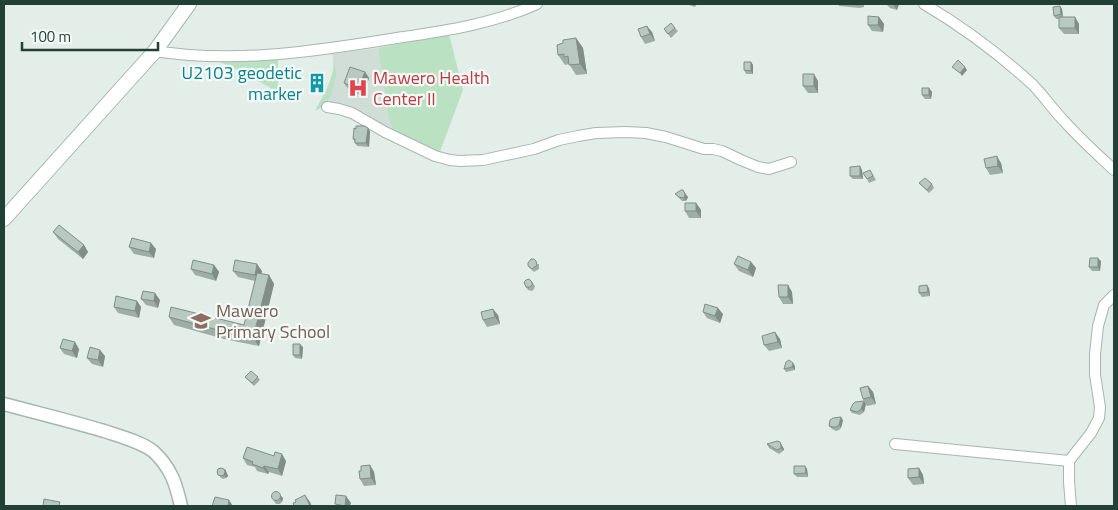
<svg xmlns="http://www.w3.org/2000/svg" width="1118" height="510" viewBox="0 0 1118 510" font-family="'Titillium Web',sans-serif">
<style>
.built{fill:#d1ded7}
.green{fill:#bae1c2}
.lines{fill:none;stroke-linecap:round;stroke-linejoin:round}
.minor-casing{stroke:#a5b7af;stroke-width:12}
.tertiary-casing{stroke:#a5b7af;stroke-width:15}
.secondary-casing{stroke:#a0bbb0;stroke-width:16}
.minor{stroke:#fff;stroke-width:10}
.tertiary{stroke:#fff;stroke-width:12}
.secondary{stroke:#fff;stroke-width:14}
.wall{fill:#9eada6}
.shaded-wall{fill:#818d87}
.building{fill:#b8c9c1;stroke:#818d87}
.labels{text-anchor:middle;stroke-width:4.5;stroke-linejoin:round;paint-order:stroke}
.culture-label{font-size:18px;fill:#0d838f;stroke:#f4faf7;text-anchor:end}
.health-label{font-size:18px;fill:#be3a42;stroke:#f4faf7;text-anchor:start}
.education-label{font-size:18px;fill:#785e54;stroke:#f4faf7;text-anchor:start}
</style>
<rect width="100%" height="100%" fill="#e3eee8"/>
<path class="built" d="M378,48l11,73 7,14 -72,-30 7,-9 5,-27 -3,-13 -2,-2z"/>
<path class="green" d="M449,34l14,56 -24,64 -43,-19 -7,-14 -11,-73z
M333,56l3,13v7l-5,20 -8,11 -8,4c9,-18 21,-34 18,-55z
M211,58h67v34l-36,-20z"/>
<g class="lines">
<defs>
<path id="minor" d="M924,4c39,23 75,50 108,80 12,12 21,26 33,38 15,17 32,32 49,48
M155,51c80,13 162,0 242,-13 47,-7 96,-14 140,-34
M327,107l12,2 13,4 33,19 50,24 15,4 10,1 23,-1 51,-11 25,-9 19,-4 18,-3 30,-1 20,1 20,4 38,12h9l9,2 19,9 17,7 11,2 22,-7
M895,444l174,17
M1071,506l-2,-24v-21l22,-28 8,-15 1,-11 -5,-32v-21l3,-28 6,-21 10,-10"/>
<path id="tertiary" d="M4,404c33,9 67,17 100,27 15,5 38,11 50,21 17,16 22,32 27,54"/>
<path id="secondary" d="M4,219l151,-168 34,-47"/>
</defs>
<use href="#minor" class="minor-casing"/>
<use href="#tertiary" class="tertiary-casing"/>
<use href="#secondary" class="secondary-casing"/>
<use href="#minor" class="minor"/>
<use href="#tertiary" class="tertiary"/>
<use href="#secondary" class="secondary"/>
</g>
<path class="wall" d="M686,4h11l-2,3z
M838,4h26v3l-4,1 -21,-2z
M886,4h13l-2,6 -7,-2z
M1060,6l2,3 1,8h12l4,7v10h-15l-5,-6v-9h-3l-2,-3z
M879,17l5,7 -1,8 -11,-1 -4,-6z
M675,28l3,3 -7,7 -7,-9z
M652,32l3,9 -10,3 -4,-7z
M576,38l7,10 4,26 -11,1 -7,-11 -4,1 -7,-10 5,-12z
M751,62l2,3v9h-7l-2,-4z
M365,72l4,6 -6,18 -14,-6 -5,-7z
M818,81v12h-10l-5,-7z
M929,88l3,4 -1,7h-6l-3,-4z
M370,131l-1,16 -12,-1 -4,-7z
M1001,163l2,10 -13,2 -4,-7z
M862,170l1,9h-10l-3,-3z
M872,173l4,7 -7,3 -2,-4z
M919,183l13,1 2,4 -5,5z
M683,190l5,7 -2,4h-4l-7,-7z
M696,203l5,7v8h-12l-4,-7z
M53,232l31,13 4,7 -5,7 -25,-20z
M129,247l27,2 -2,9 -20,-4z
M1101,261l-1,10h-8l-3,-4z
M751,262l5,6 -3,9 -14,-6 -5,-7z
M539,264v5l-5,3 -6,-6z
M214,265l5,7 -3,9 -21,-6 -4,-6z
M233,271h29l-1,3 8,1 5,9 -15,62 -35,-7 -50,-14 -5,-8 75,8 11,-44 -17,-4z
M532,282l3,4 -1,3 -2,2 -4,-1 -2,-3z
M788,285l4,7 1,12h-10l-4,-7z
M929,288l1,8 -8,1 -3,-4z
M141,299l19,1 -2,8 -12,-3z
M137,301l4,6 -2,11 -21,-5 -4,-6z
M703,312l20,2 -3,9 -13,-5z
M498,315l2,9 -13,3 -4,-7z
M780,339l2,9 -13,3 -5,-6z
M303,347l-1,12 -7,-1 -2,-3z
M60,348l19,1 -2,9 -13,-4z
M105,356l-2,11 -11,-3 -5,-6z
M795,366v4l-9,2 -2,-3z
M245,377h13l2,3 -6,6z
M868,386l5,6 3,12 -9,2 -4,-7z
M866,404l-2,8 -4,3 -8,-2 -2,-3z
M843,420l-2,8 -2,2 -3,1 -4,-2 -3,-3z
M767,444l15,2 2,3 -1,2 -4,3 -10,-6z
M243,458l43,3 -4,15 -13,-4 -1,2 -11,-3 -2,-4 -8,-2z
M370,465l4,7 2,13 -12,1 -4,-7z
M805,466l2,3 1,8h-11l-3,-3z
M919,468l4,7 1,9 -11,1 -5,-7z
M225,469l3,7 -2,2 -3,1 -2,-1 -2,-3z
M280,495l3,3 -1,4 -2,2h-4l-5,-7z"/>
<path class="shaded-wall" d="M893,4h6l-2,6z
M1060,6l2,3 1,9 -2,-4z
M879,17l5,7 -1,8 -5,-7z
M1075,17l4,7v10l-4,-6z
M647,26l5,6 3,9 -5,-7z
M576,38l7,10 4,26 -7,-10z
M751,62l2,3v9l-2,-3z
M965,67l2,3 -5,6 -2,-3z
M365,72l4,6 -6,18 -5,-7z
M814,74l4,7v12l-4,-7z
M929,88l3,4 -1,7 -2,-4z
M368,128l2,3 -1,16 -3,-4z
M997,156l4,7 2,10 -5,-7z
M860,166l2,4 1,9 -3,-3z
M685,194l3,3 -2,4 -2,-3z
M696,203l5,7v8l-5,-7z
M151,243l5,6 -2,9 -5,-6z
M84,245l4,7 -5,7 -5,-7z
M1098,258l3,3 -1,10 -2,-4z
M751,262l5,6 -3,9 -5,-7z
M257,264l5,7 -2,11 -5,-7z
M214,265l5,7 -3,9 -4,-7z
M269,275l5,9 -15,62 -6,-8z
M788,285l4,7 1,12 -5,-7z
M927,285l2,3 1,8 -2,-4z
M155,293l5,7 -2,8 -4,-7z
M137,301l4,6 -2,11 -4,-7z
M718,308l5,6 -3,9 -5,-7z
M493,309l5,6 2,9 -5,-7z
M775,332l5,7 2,9 -4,-6z
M75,342l4,7 -2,9 -5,-7z
M300,344l3,3 -1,12 -2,-4z
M100,350l5,6 -2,11 -5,-7z
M793,363l2,3v4l-3,-3z
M868,386l5,6 3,12 -5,-7z
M864,401l2,3 -2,8 -3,-3z
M841,417l2,3 -2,8 -2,-3z
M780,442l4,7 -1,2 -2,-3z
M282,454l4,7 -4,15 -4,-7z
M370,465l4,7 2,13 -5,-7z
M264,466l5,6 -1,2 -5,-6z
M805,466l2,3 1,8 -2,-4z
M919,468l4,7 1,9 -5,-7z
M225,469l3,7 -2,2 -2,-3z
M280,495l3,3 -1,4 -2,-3z
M305,495l5,7 2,4h-2z
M346,496l5,7 -1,3h-5z
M229,500l4,6h-5z"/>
<path class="building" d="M845,4h16l-3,1z
M1060,6l1,8 -7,2 -1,-9z
M868,16l11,1 -1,8h-10z
M1059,17h16v11h-16z
M671,23l4,5 -7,6 -4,-5z
M647,26l3,8 -9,3 -3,-8z
M576,38l4,26 -11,1 -1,-9 -4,1v-3l-6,1 -1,-10 6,-2v-3z
M958,60l7,7 -5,6 -8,-6z
M744,62h7v9l-7,-1z
M350,67l15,5 -7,17 -14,-6z
M803,74h11v12h-11z
M922,88h7v7h-7z
M356,126h9l3,2 -2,15h-11v-4h-2l1,-11 2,1z
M997,156l1,10 -12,2 -2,-9z
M860,166v10h-10v-9z
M870,170l3,6 -6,3 -4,-6z
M925,178l7,6 -5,6 -8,-7z
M681,190h2l2,4 -1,4 -5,-1 -4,-3z
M685,203h11v8h-11z
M59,225l25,20 -6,7 -25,-20z
M132,238l19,5 -2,9 -20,-5z
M738,256l13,6 -3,8 -14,-6z
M1090,258h8v9h-9z
M531,259h3l2,2 1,4 -5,4 -4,-3v-3z
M193,260l21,5 -2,9 -21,-5z
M235,260l22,4 -2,11 -22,-4z
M257,273l12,2 -16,63 -35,-8 -49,-13 2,-10 73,18z
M529,279l3,3v3l-2,2h-4l-2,-5 2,-2z
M778,285h10v12h-9z
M927,285l1,7 -9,1v-7z
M143,291l12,2 -1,8 -13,-2z
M116,296l21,5 -2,10 -21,-4z
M705,304l13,4 -3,8 -12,-4z
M493,309l2,8 -12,3 -2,-8z
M775,332l3,10 -14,3 -2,-9z
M63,339l12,3 -3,9 -12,-3z
M293,344h7v11h-7z
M90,347l10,3 -2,10 -11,-2z
M789,360l4,3 -1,4 -8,2 2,-7z
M251,371l7,6 -6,6 -7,-6z
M868,386l3,11 -8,2 -3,-11z
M864,401l-3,8 -4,3 -7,-2 3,-6 2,-2z
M841,417l-2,8 -3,2h-3l-4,-1 1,-6 3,-2z
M777,441l3,1 1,3v3l-4,2 -10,-6z
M247,447l27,9 1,-4 7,2 -4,15 -14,-3 -1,2 -11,-4 1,-2 -10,-4z
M370,465l1,13 -11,1 -1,-8h2v-5z
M794,466h11l1,7 -12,1z
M919,468v9l-11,1v-9z
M217 472a4 4 0 1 1 8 0a4 4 0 1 1-8 0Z
M271.5 496a4.5 4.5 0 1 1 9 0a4.5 4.5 0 1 1-9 0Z
M305,495l5,11h-16l-1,-3 3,-1 -1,-2z
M336,495l10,1 -1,10 -10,-2z
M215,497l14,3 -1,6h-16z
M44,499l16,3 -1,4h-16z"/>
<defs>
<symbol id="building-bare" viewBox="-9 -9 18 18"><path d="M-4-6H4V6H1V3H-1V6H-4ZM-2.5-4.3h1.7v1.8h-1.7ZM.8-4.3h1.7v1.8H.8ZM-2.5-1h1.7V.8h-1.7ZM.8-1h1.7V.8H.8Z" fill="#0f9aa8" stroke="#f4faf7" stroke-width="2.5" paint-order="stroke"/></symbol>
<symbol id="hospital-bare" viewBox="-9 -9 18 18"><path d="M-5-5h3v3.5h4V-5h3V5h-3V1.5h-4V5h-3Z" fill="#e0444e" stroke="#f4faf7" stroke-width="2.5" paint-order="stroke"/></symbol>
<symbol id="school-bare" viewBox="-9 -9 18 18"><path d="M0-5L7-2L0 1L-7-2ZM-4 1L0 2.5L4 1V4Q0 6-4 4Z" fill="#8d6e63" stroke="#f4faf7" stroke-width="2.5" paint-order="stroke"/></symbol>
</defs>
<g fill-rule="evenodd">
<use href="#building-bare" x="303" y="69" width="28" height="28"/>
<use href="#hospital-bare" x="344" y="74" width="28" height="28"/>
<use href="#school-bare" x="187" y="307" width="28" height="28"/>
</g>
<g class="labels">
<g class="culture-label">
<text x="302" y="79">U2103 geodetic<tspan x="302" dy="21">marker</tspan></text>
</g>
<g class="health-label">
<text x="373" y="84">Mawero Health<tspan x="373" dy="21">Center II</tspan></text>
</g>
<g class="education-label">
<text x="216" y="317">Mawero<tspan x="216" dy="21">Primary School</tspan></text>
</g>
</g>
<rect width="1118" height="510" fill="none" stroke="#214136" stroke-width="10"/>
<path d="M22 42v8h136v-8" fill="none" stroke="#214136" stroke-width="2.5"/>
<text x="30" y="42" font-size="15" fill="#214136" stroke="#f4faf7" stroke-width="4" paint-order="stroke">100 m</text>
</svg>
